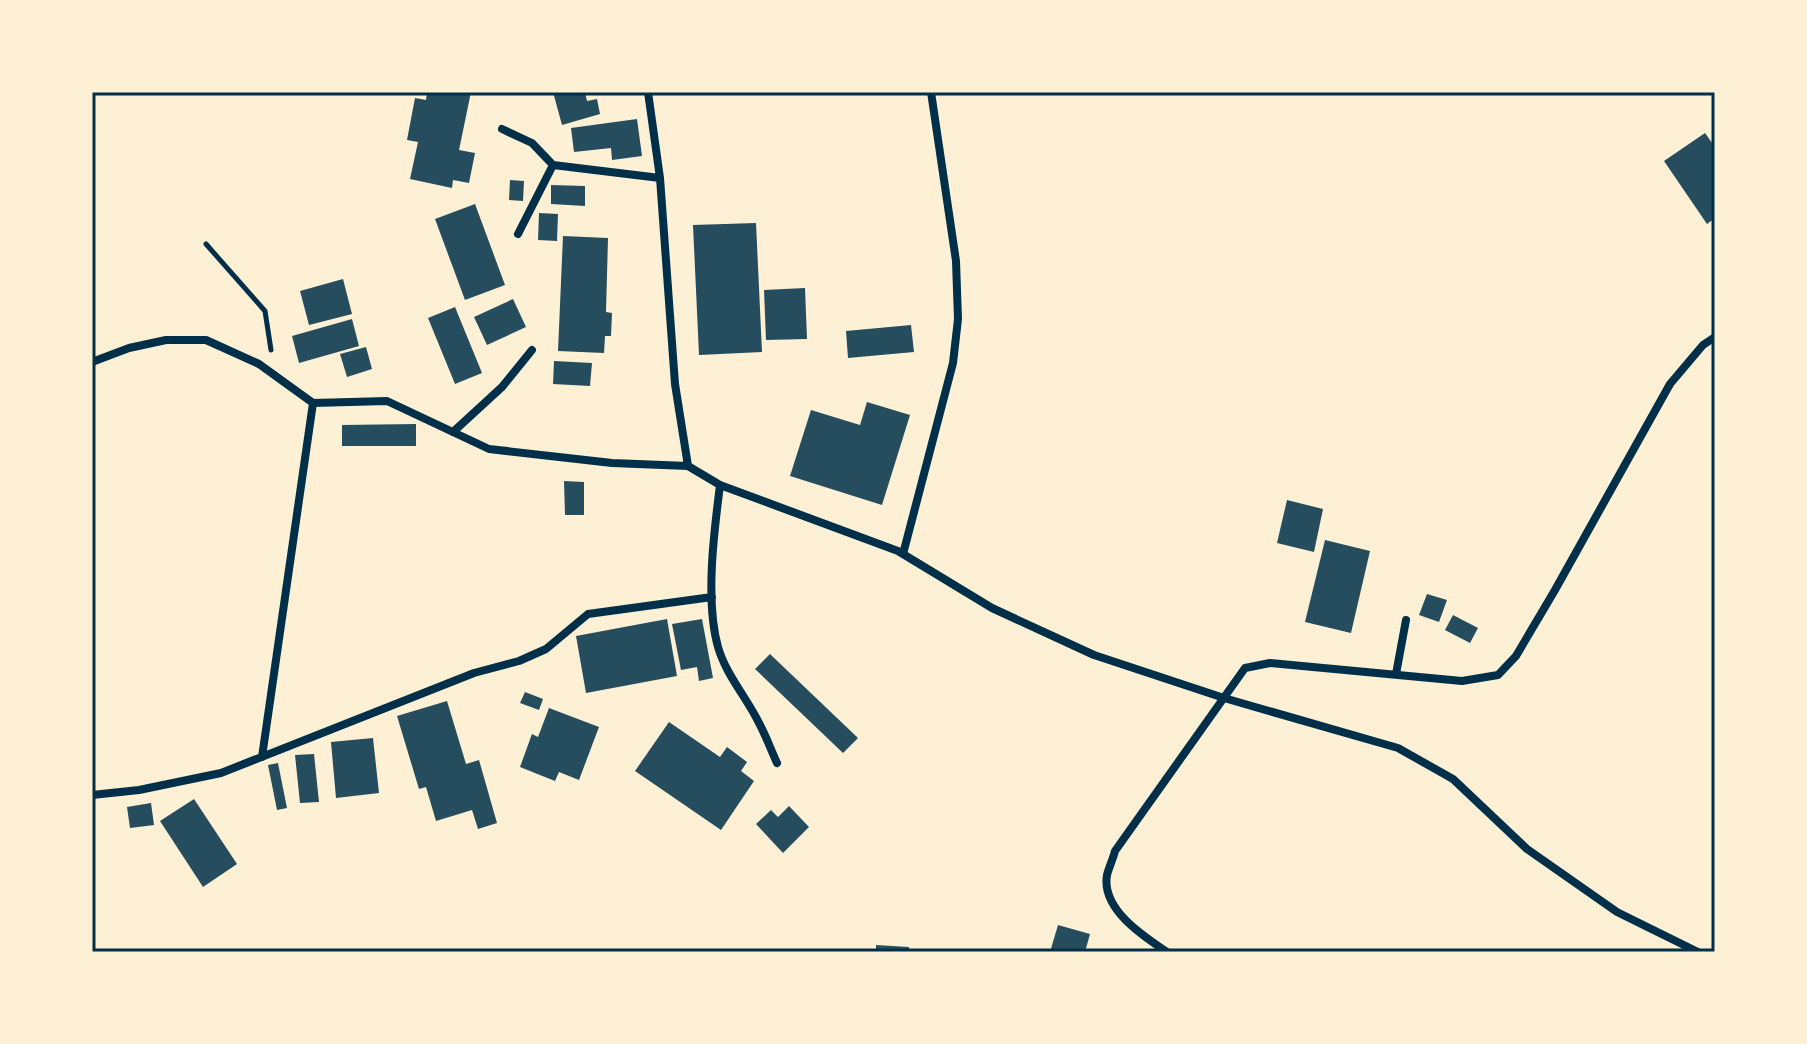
<svg xmlns="http://www.w3.org/2000/svg" width="1807" height="1044" viewBox="0 0 1807 1044" font-family="Inter,sans-serif">
<style>
.building{fill:#264d5e}
.lines{fill:none;stroke-linecap:round;stroke-linejoin:round}
.path{stroke:#003049;stroke-width:5}
.minor{stroke:#003049;stroke-width:8}
.neatline{fill:none;stroke:#003049;stroke-width:3}
</style>
<rect width="100%" height="100%" fill="#fdf0d5"/>
<path class="building" d="M427,92h44l-12,58 16,3 -6,30 -16,-3 -1,8 -42,-9 8,-37 -11,-2 8,-42 11,2z
M553,92h32l2,9 10,-2 3,15 -38,11z
M637,119l5,37 -30,4 -1,-12 -37,4 -3,-24z
M1705,133l10,14v71l-8,6 -43,-63z
M510,180l14,1 -1,20 -14,-1z
M551,185l34,1v20l-34,-2z
M475,204l30,81 -40,15 -30,-81z
M539,213l19,1 -1,27 -19,-1z
M756,223l6,129 -63,3 -6,-130z
M563,236l45,2 -2,74 6,1 -1,23h-6l-1,17 -46,-2z
M343,279l9,35 -43,11 -9,-34z
M805,288l2,51 -41,1 -2,-50z
M513,299l13,28 -39,18 -13,-28z
M455,307l27,66 -27,11 -27,-66z
M352,319l7,27 -60,17 -7,-27z
M911,325l3,27 -66,6 -2,-27z
M366,347l6,22 -25,8 -7,-23z
M554,361l38,2 -2,23 -37,-2z
M867,402l43,13 -28,90 -92,-29 21,-66 49,15z
M416,424v22h-74v-21z
M564,481l20,1v33h-19z
M1287,500l36,9 -9,43 -37,-9z
M1325,540l45,11 -19,82 -46,-11z
M1427,594l20,6 -8,22 -20,-7z
M1453,615l25,13 -8,15 -25,-13z
M667,619l10,57 -91,17 -10,-57z
M702,619l11,59 -14,3 -2,-14 -16,3 -9,-46z
M770,654l88,84 -15,15 -88,-84z
M525,692l18,7 -4,11 -19,-7z
M447,701l19,63 13,-4 18,63 -19,6 -6,-19 -36,11 -10,-34 -7,2 -22,-73z
M549,708l50,19 -20,53 -20,-8 -4,9 -35,-14 12,-33 6,3z
M669,722l51,35 7,-10 20,15 -6,9 13,10 -33,49 -86,-59z
M373,738l6,55 -43,5 -5,-56z
M314,754l5,48 -19,1 -5,-48z
M278,763l9,45 -10,2 -9,-45z
M194,799l43,65 -34,23 -43,-66z
M151,803l3,22 -24,3 -3,-21z
M789,806l20,21 -26,26 -27,-29 15,-14 7,7z
M1058,925l32,9 -5,18h-35z
M876,945l33,2v5h-33z"/>
<g class="lines">
<path class="path" d="M206,244l59,67 6,39"/>
<path class="minor" d="M648,92l12,86 15,206 13,82
M502,129l30,14 21,22 107,13
M518,234l35,-69
M92,362l37,-14 37,-8h40l53,24 54,39 74,-2 102,48 123,14 76,3 32,19 178,66 94,57 102,47 130,43 174,50 55,31 74,70 90,63 81,40
M453,432l49,-45 30,-37
M720,485c-6,47 -15,116 -2,162 8,28 29,51 41,76 7,13 12,27 18,40
M903,554l50,-191 5,-44 -2,-58 -25,-169
M1396,674l10,-54
M262,757l51,-354
M92,795l47,-5 82,-17 253,-100 45,-12 27,-12 42,-35 124,-17
M1167,952c-24,-16 -66,-43 -60,-77 2,-8 6,-16 8,-24l130,-183 25,-5 192,18 36,-6 18,-19 39,-66 115,-206 33,-39 12,-8"/>
</g>
<rect width="1807" height="1044" fill="none" stroke="#fdf0d5" stroke-width="188"/>
<rect x="94" y="94" width="1619" height="856" class="neatline"/>
</svg>
